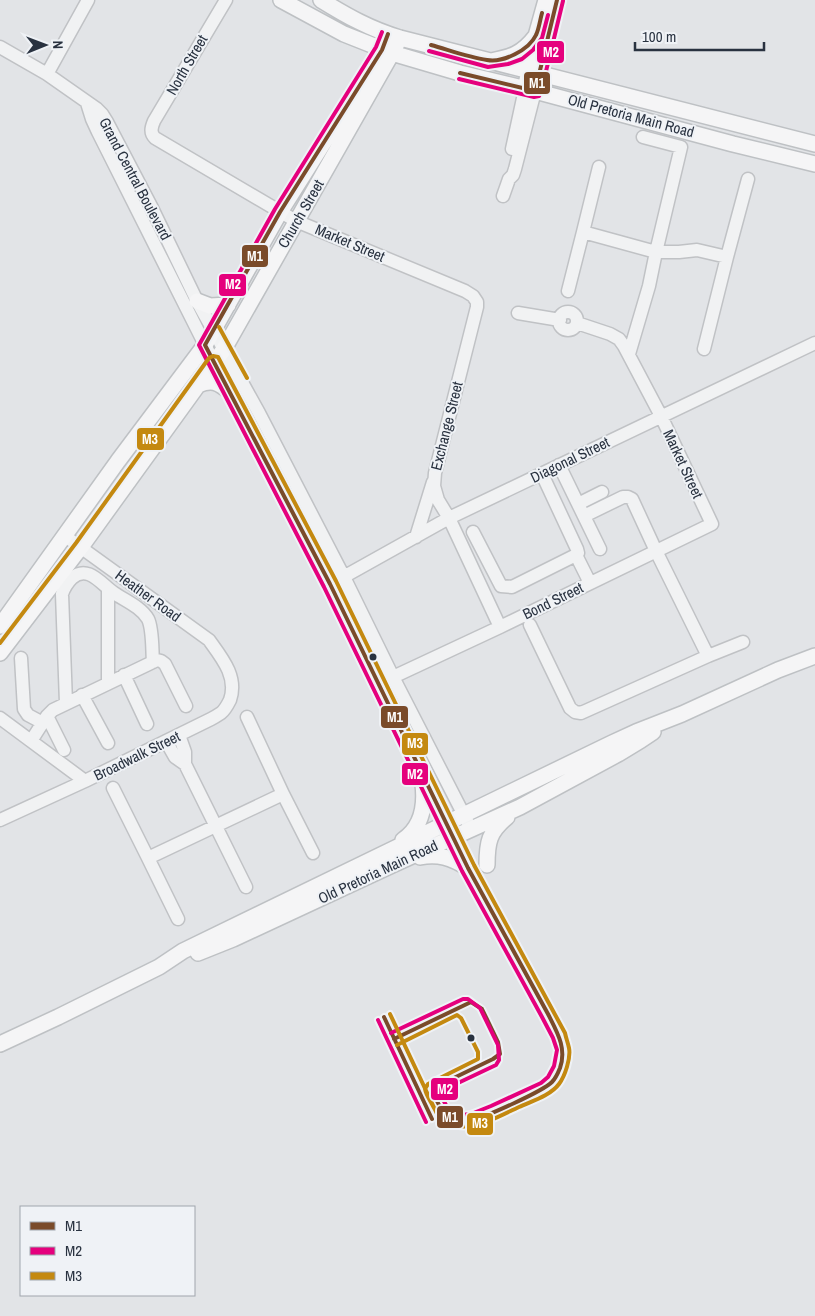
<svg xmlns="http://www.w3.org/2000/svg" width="815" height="1316" viewBox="0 0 815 1316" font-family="'Archivo Narrow',sans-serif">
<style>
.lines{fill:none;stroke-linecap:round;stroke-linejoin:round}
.minor-casing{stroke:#c0c2c5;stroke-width:15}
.major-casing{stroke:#bec1c4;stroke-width:18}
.minor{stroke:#f1f2f3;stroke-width:12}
.major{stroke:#f5f5f6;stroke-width:15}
.bus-1-casing{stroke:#eff2f6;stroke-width:8}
.bus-2-casing{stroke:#eff2f6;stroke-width:8}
.bus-3-casing{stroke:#eff2f6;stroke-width:8}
.bus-1{stroke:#7a4b2a;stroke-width:4}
.bus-2{stroke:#e5007d;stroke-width:4}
.bus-3{stroke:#c48910;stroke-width:4}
.bus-dot{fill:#293240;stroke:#eff2f6;stroke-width:2}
.labels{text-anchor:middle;stroke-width:4;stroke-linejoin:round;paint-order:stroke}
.street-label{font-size:15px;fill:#293240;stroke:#eff2f6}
.line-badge{stroke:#eff2f6;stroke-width:2}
.badge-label{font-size:14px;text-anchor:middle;font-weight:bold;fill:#fff}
</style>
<rect width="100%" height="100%" fill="#e2e4e7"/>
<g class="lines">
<defs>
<path id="minor" d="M226,0l-72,121c-3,7 -4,12 1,17l141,83 169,70 8,5 4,6v5l-42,166 -1,13 4,14 11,18 51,109
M0,47l47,27 50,35 5,5 5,8 45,86 45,93 62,112 85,164 49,100 75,146
M47,74l41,-74
M87,103l5,16 6,13 107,213 125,239 90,184 33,70
M643,137l38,10 -25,105h23l18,-2 30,7 21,-78
M512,149l13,-60
M503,196l6,-17 4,-4 2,-6 20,-78
M583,232l16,-65
M568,291l15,-59 73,20 -7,34 -20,68
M559 321a9 9 0 1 1 18 0a9 9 0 1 1-18 0Z
M518,313l42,7
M704,349l23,-92
M559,465l41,84
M578,504l24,-12
M584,516l39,-19h5l4,2 24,52 52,105
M473,532l28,54 11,1 64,-32 2,-2 -1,-4 -35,-75
M416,537l17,-55
M576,555l14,28
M338,580l111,-62 366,-175
M530,625l40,83 5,4 6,1 127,-57 35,-14
M21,658l3,51 4,6 15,8
M124,675l23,49
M393,677l107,-50 212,-103 -51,-108 -37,-70 -5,-7 -9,-5 -33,-11
M108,683v-94
M82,695l26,48
M66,703l-4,-109c2,-6 5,-11 10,-16 16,-14 29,6 42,15 12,8 27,14 34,26 5,10 4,31 5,43
M47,716l17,34
M247,717l36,77
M0,718l85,63
M179,735l6,17v12l61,123
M31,741l16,-25 6,-6 104,-50 4,1 4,3 21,42
M166,741l9,16 10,7
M113,788l35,70
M0,820l85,-39 126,-62c4,-2 7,-4 10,-6 4,-3 7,-9 9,-13 8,-23 -8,-42 -21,-60l-144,-104
M178,919l-30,-61 135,-64 30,59"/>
<path id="major" d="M281,0l63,34 48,19 68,20 75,18 198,53 82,20
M321,0c26,16 49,29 79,38l415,106
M491,61c20,-4 31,-7 44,-24
M527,80l9,-44 10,-36
M536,84l21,-84
M197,301l13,5 18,-1
M198,385c14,-6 20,-3 32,7
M0,626l118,-165 87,-116 75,-133 102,-162 6,-16
M0,653l81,-106 143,-198 168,-296 8,-15
M403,840c24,-16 23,-47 17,-72
M420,857c18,-4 32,1 48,11
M487,865c0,-23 2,-33 20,-48
M198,953l35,-14 159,-74 128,-58 98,-53 23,-14 12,-8
M0,1044l58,-27 101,-50 24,-16 429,-208 24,-11 46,-18 96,-44 37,-14"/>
</defs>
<use href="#minor" class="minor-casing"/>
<use href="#major" class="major-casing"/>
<use href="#minor" class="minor"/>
<use href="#major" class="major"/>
<defs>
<path id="bus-1" d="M388,34l-6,16 -102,162 -75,133 125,239 138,284 80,146c9,18 19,34 12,54 -2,5 -5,11 -8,14 -9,9 -66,35 -80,38 -6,1 -13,1 -19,-1 -12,-5 -16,-19 -22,-30l62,-30 7,-5 -2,-12 -16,-33 -11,-7 -77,37
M431,45c18,5 37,12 56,15 16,3 42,-10 49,-25 3,-6 4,-15 6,-22
M460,73l75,18 22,-91
M384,1017l48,102"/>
<path id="bus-2" d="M382,32l-6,15 -101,162 -76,136 125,242 138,284 80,146 11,21 4,12 -3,16 -6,11 -7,6 -50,23 -20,8 -10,1 -7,-3 -7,-5 -8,-15 57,-27 3,-5 -1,-15 -18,-37 -12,-9h-5l-72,34
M429,51l59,16 20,-3 14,-5 11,-9 9,-12 6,-23
M459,79l75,18 5,-1 2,-4 22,-91
M378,1020l48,102"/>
<path id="bus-3" d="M219,327l28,51
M0,643l76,-100 133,-185 4,-2 5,1 118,224 138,284 91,168c1,5 3,10 4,15 2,10 -4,28 -10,36 -9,12 -27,17 -40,23 -28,13 -67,37 -86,-1 -3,-6 -7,-11 -8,-17l3,-5 50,-25v-7l-17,-34 -4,-3 -60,30
M390,1014l48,102"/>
</defs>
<use href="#bus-1" class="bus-1-casing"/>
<use href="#bus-2" class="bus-2-casing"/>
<use href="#bus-3" class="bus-3-casing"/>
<use href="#bus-1" class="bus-1"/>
<use href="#bus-2" class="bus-2"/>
<use href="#bus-3" class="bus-3"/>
</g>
<g class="bus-dot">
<circle cx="373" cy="657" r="4.5"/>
<circle cx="471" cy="1038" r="4.5"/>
</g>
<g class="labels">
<g class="street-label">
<text transform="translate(187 65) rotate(-60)" y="5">North Street</text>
<text transform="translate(631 116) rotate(15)" y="5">Old Pretoria Main Road</text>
<text transform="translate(135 179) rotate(62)" y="5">Grand Central Boulevard</text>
<text transform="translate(301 214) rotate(-60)" y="5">Church Street</text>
<text transform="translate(350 243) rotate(23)" y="5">Market Street</text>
<text transform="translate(447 426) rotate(-76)" y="5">Exchange Street</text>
<text transform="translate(570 460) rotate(-26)" y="5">Diagonal Street</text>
<text transform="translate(683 464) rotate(65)" y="5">Market Street</text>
<text transform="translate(148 596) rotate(36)" y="5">Heather Road</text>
<text transform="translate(553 601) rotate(-26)" y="5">Bond Street</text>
<text transform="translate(137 756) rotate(-26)" y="5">Broadwalk Street</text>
<text transform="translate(378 872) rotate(-25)" y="5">Old Pretoria Main Road</text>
</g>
</g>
<g class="line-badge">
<rect x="536" y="40" width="29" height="24" rx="5" fill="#e5007d"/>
<rect x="523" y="71" width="28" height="24" rx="5" fill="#7a4b2a"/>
<rect x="241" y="244" width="28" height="24" rx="5" fill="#7a4b2a"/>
<rect x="218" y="273" width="29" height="24" rx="5" fill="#e5007d"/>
<rect x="136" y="427" width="29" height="24" rx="5" fill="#c48910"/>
<rect x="380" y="705" width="29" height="24" rx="5" fill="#7a4b2a"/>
<rect x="401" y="732" width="28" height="24" rx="5" fill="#c48910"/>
<rect x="401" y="762" width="28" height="24" rx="5" fill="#e5007d"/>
<rect x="430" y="1077" width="29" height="24" rx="5" fill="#e5007d"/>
<rect x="436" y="1105" width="28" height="24" rx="5" fill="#7a4b2a"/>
<rect x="466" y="1112" width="28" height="24" rx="5" fill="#c48910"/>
</g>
<g class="badge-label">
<text x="551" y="57">M2</text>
<text x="537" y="88">M1</text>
<text x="255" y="261">M1</text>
<text x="233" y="289">M2</text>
<text x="150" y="444">M3</text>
<text x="395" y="722">M1</text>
<text x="415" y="748">M3</text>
<text x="415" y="779">M2</text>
<text x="445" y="1094">M2</text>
<text x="450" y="1122">M1</text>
<text x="480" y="1128">M3</text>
</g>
<rect x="20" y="1206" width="175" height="90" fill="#eff2f6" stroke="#a0a5ad"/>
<rect x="30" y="1222" width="25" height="8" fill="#7a4b2a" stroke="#a0a5ad"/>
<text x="65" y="1231" font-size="15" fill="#293240">M1</text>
<rect x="30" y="1247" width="25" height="8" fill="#e5007d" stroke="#a0a5ad"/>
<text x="65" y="1256" font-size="15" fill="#293240">M2</text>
<rect x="30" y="1272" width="25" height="8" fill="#c48910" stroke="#a0a5ad"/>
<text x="65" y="1281" font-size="15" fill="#293240">M3</text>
<g transform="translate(45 45) rotate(89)" stroke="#eff2f6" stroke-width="4" paint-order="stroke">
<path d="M0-4L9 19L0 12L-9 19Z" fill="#293240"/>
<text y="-8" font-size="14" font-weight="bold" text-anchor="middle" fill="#293240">N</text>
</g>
<path d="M635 42v8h129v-8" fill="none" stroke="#293240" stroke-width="2.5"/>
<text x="642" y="42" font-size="15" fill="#293240" stroke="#eff2f6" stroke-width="4" paint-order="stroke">100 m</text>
</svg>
